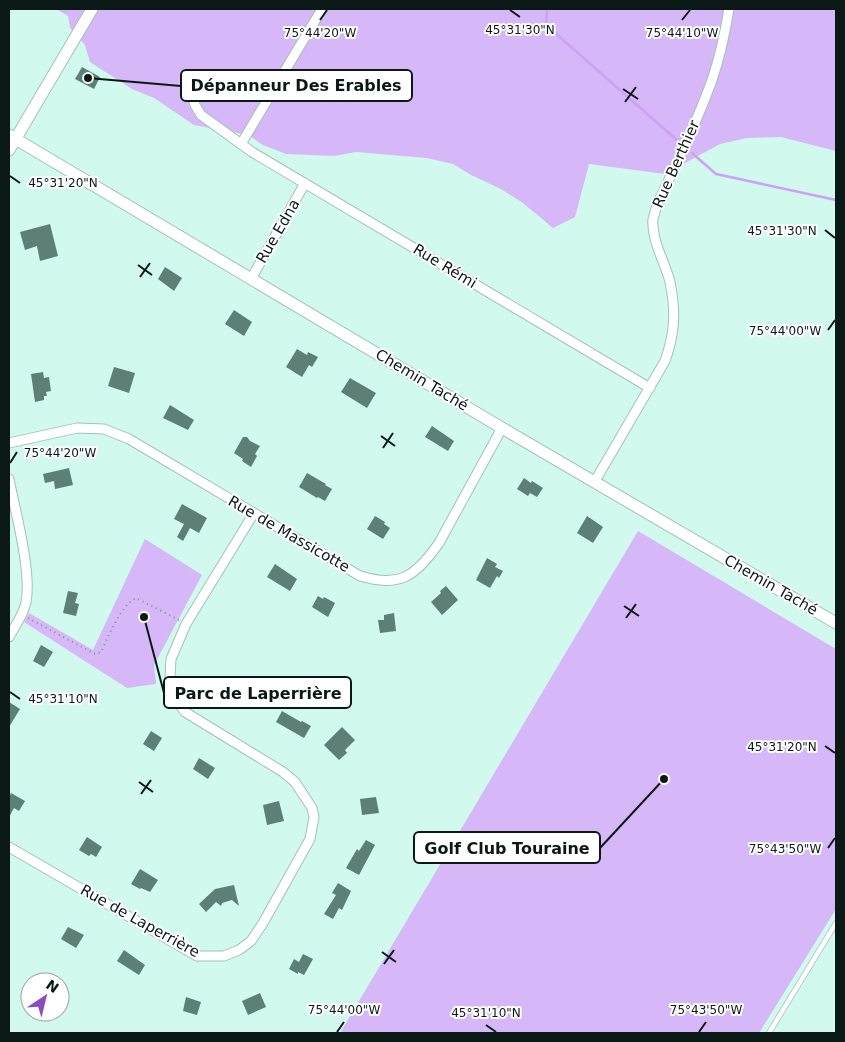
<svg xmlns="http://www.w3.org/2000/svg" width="845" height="1042" viewBox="0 0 845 1042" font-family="'DejaVu Sans',sans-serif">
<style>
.green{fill:#d6b7f7}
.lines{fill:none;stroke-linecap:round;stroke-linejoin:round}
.stream{stroke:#cca1f8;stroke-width:2.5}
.building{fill:#5c7f76}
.service-casing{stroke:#9fc3b9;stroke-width:6}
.minor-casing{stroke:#9fc3b9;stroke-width:11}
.tertiary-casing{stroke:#9fc3b9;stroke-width:13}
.path{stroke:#7b9790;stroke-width:2;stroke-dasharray:1 4;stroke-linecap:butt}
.service{stroke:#fff;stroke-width:4.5}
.minor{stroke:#fff;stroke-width:9}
.tertiary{stroke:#fff;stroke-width:11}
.ticks{fill:none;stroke:#0b1916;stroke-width:2}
.labels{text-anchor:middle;stroke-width:4;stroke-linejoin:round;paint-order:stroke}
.street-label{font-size:15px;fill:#0b1916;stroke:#fff}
.ticks-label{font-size:12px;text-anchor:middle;fill:#0b1916;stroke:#fff;stroke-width:4;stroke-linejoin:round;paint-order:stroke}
.leader{fill:none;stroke:#0b1916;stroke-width:2}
.callout-dot{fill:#0b1916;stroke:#fff;stroke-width:2}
.callout{fill:#fff;stroke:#0b1916;stroke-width:2}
.callout-label{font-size:16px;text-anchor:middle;font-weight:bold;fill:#0b1916}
</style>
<rect width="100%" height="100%" fill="#d2f9ee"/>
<path class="green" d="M56,9h780v142l-55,-14 -34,1 -27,6 -55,30 -76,-10 -14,53 -22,11 -30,-25 -22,-14 -30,-14 -18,-11 -26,-6 -71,-6 -22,4 -48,-2 -23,-9 -15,-10 -54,-10 -40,-27 -22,-9 -42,-27 -5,-17 -15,-17 -2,-12z
M638,531l198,118v260l-77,124h-419z
M145,539l57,36 -48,90 2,19 -29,4 -103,-66 5,-9 64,37z"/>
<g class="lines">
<path class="stream" d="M547,9l-1,16 132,116
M692,153l24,21 120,26"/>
</g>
<path class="building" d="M82,67l18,10 -6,12 -19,-10z
M50,224l8,32 -18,5 -3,-15 -12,4 -5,-18z
M165,267l17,11 -8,13 -16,-12z
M234,310l18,12 -8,14 -19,-12z
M297,349l10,6 1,-3 10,5 -6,10 -3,-2 -7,12 -16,-10z
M114,367l21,6 -6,20 -21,-7z
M43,372l1,6 5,-1 2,14 -5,1 1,4h-3v4l-9,2 -4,-28z
M350,378l26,15 -9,15 -26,-16z
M170,405l24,15 -6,10 -25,-12z
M432,426l22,15 -6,10 -23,-14z
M243,437h4l3,4 10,5 -5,8 2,2 -6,11 -9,-6 1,-2 -9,-6z
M69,468l4,17 -18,4 -1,-8 -9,2 -2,-9z
M307,473l19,11 -1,1 7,4 -7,12 -7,-4 -1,1 -18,-11z
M524,478l7,5 1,-2 11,7 -6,9 -7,-4 -2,3 -11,-7z
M182,504l25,14 -8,15 -9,-5 -7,13 -6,-4 7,-13 -10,-5z
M375,516l10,6 -1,2 6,4 -7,11 -16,-10z
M587,516l16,11 -10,16 -16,-10z
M487,558l10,6 -2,3 8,4 -4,7 -2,-2 -7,12 -14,-8z
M275,564l22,15 -7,12 -23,-14z
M446,586l12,14 -16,15 -11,-13 10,-9 -1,-2z
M68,591l10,2 -3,10 4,1 -3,12 -13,-3z
M318,596l5,3 1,-2 11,6 -7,14 -16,-10z
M394,613l2,18 -16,2 -2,-13h6v-5z
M41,645l12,7 -9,15 -11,-6z
M227,676l12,7 -7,13 -11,-9z
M9,702l11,7 -11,18z
M282,711l19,11 1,-1 9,5 -7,12 -28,-16z
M342,727l13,13 -10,10 2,3 -8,7 -15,-15z
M151,731l11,7 -8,13 -11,-7z
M199,758l16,10 -7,11 -15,-10z
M11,793l14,8 -6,10 -5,-3 -5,9v-19z
M376,797l3,16 -17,2 -2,-16z
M279,801l5,20 -17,4 -4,-20z
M87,837l15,10 -6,10 -5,-3 -2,2 -10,-6z
M366,840l9,5 -16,30 -13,-7 11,-19 2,2z
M140,869l18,11 -8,12 -9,-4 -1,1 -9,-5z
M338,883l13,8 -9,19 -3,-2 -6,11 -9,-5 12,-19 -4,-2z
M234,885l5,21 -7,-6 -10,3 -1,3 -5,-4 -10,10 -7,-8 16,-15z
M68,927l16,8 -8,13 -15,-9z
M124,950l21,15 -6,10 -22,-14z
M303,954l10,5 -9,16 -6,-3v2l-9,-5 5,-10 5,3z
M260,993l6,14 -18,8 -6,-14z
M186,997l15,5 -4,13 -14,-4z"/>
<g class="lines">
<defs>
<path id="service" d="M769,1033l67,-110"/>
<path id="minor" d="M191,90l4,15 6,10 51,37 398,236
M241,144l81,-135
M251,279l54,-96
M9,443l68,-15 27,1 25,10 231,137c40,12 56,0 79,-33l63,-115
M9,479c6,31 23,93 17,123 -2,12 -11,24 -17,35
M595,481l70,-120c10,-28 11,-49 5,-79 -5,-20 -19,-42 -17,-63 1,-4 3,-10 4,-14 19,-41 40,-82 55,-125 8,-23 13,-47 17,-71
M9,847l188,109h27l15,-6 12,-9 12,-18 47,-84 4,-22 -2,-9 -17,-26 -12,-10 -98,-60 -10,-13 -4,-12 -1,-11 1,-17 15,-35 68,-111"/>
<path id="tertiary" d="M9,135l493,293 334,195
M9,150l83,-141"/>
</defs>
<use href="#service" class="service-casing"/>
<use href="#minor" class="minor-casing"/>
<use href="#tertiary" class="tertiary-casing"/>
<path class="path" d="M28,618l67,36 6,-2c8,-16 19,-46 35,-54l43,22"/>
<use href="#service" class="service"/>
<use href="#minor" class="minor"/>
<use href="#tertiary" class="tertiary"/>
</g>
<path class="ticks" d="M510,10l10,7M320,20l7,-10M682,20l8,-10M623,89l15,10M625,102l11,-15M10,176l10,7M825,230l10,8M138,265l14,10M140,277l10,-14M828,330l7,-10M381,436l14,10M383,448l10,-15M10,463l7,-11M624,606l15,10M626,618l10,-14M10,692l10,7M825,746l10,7M139,782l14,10M141,794l10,-14M828,848l7,-10M382,952l14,10M384,964l10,-14M486,1025l10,7M337,1032l7,-10M699,1032l7,-10"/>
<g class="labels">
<g class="street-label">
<text transform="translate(676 164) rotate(-66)" y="5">Rue Berthier</text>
<text transform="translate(278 231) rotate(-60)" y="5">Rue Edna</text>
<text transform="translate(445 266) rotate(31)" y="5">Rue Rémi</text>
<text transform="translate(422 380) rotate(31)" y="5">Chemin Taché</text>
<text transform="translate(289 534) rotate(30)" y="5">Rue de Massicotte</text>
<text transform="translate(771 585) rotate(30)" y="5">Chemin Taché</text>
<text transform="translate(140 921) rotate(29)" y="5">Rue de Laperrière</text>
</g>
</g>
<g class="ticks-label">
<text x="520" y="34">45°31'30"N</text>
<text x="320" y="37">75°44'20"W</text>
<text x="682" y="37">75°44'10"W</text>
<text x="63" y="187">45°31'20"N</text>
<text x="782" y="235">45°31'30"N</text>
<text x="785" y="335">75°44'00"W</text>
<text x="60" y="457">75°44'20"W</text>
<text x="63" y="703">45°31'10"N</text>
<text x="782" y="751">45°31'20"N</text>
<text x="785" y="853">75°43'50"W</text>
<text x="344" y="1014">75°44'00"W</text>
<text x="706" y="1014">75°43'50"W</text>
<text x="486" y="1017">45°31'10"N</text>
</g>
<path class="leader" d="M88 78L181 86M144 617L164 693M664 779L600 848"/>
<g class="callout-dot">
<circle cx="88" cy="78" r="5"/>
<circle cx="144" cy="617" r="5"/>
<circle cx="664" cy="779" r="5"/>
</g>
<g class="callout">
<rect x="181" y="70" width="231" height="31" rx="5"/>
<rect x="164" y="677" width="187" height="31" rx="5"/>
<rect x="414" y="832" width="186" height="31" rx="5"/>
</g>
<g class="callout-label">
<text x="296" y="91">Dépanneur Des Erables</text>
<text x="258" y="699">Parc de Laperrière</text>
<text x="507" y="854">Golf Club Touraine</text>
</g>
<rect width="845" height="1042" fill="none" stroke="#0b1916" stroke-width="20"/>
<g transform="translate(45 997) rotate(35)"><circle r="24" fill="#ffffff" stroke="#9da3a2"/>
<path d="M0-4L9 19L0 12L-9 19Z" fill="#8b4cc1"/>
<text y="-8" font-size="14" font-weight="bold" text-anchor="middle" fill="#0b1916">N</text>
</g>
</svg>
